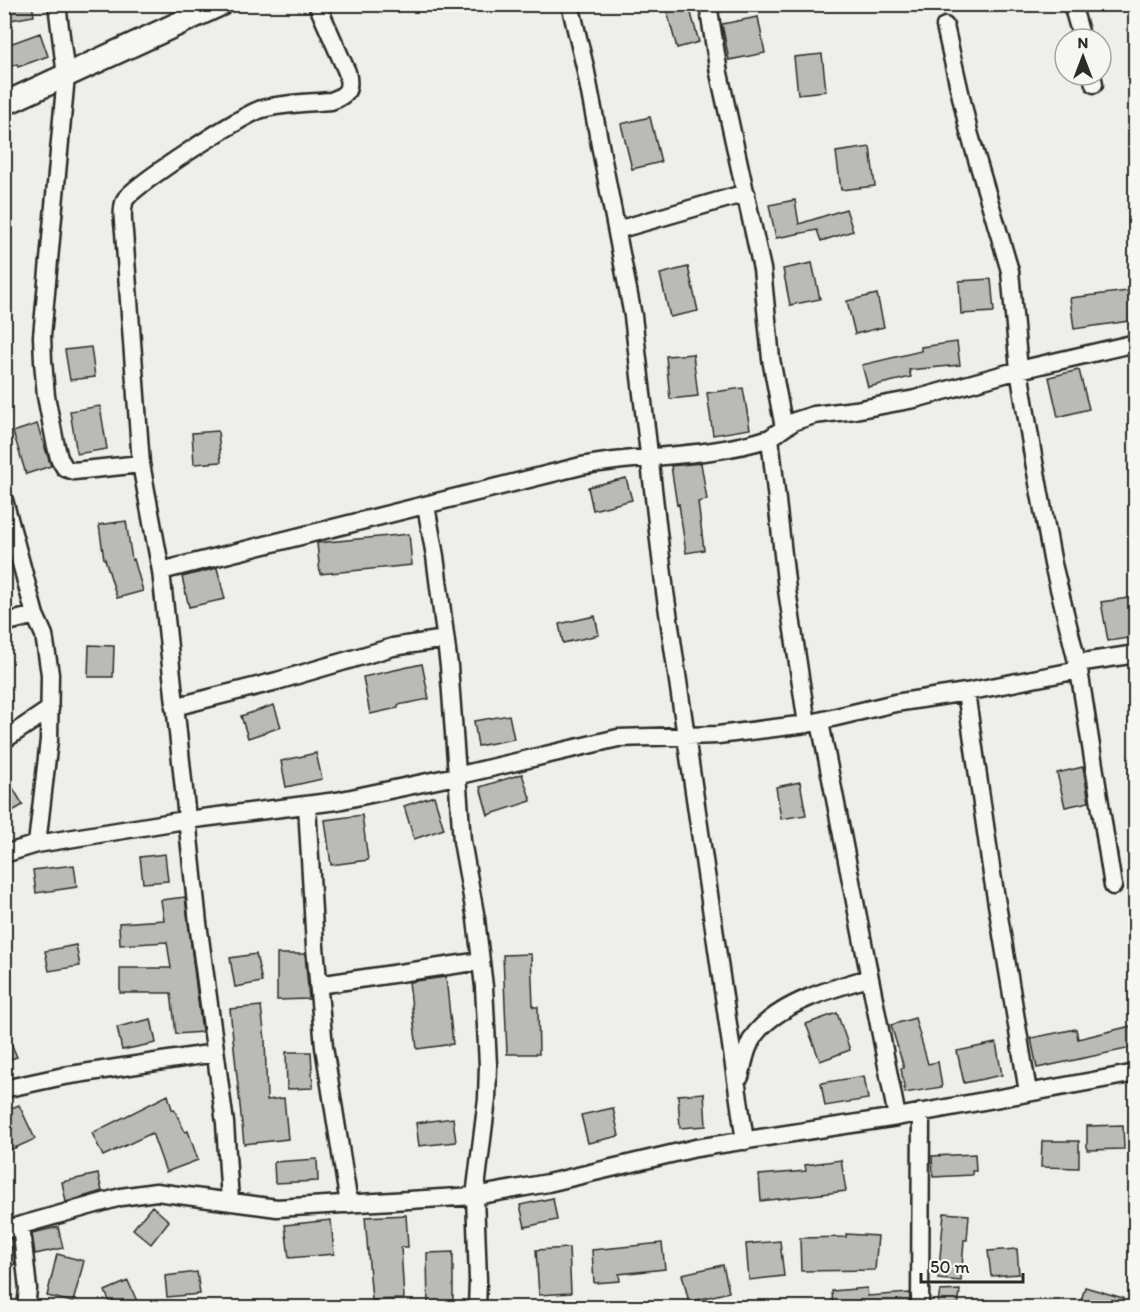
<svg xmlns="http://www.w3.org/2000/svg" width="1140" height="1312" viewBox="0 0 1140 1312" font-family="Itim,sans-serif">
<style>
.building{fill:#babab7;stroke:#2b2b2b;stroke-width:1.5}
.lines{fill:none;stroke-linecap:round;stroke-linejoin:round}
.street-casing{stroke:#2b2b2b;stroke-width:21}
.secondary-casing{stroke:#2b2b2b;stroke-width:27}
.street{stroke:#f6f6f2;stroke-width:16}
.secondary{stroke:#f6f6f2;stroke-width:22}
</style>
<rect width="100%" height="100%" fill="#eeeeea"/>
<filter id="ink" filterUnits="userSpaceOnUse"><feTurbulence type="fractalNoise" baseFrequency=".0167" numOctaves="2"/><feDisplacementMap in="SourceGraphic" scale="12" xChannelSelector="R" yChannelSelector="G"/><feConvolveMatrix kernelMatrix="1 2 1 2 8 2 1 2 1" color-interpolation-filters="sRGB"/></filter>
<g filter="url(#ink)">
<path class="building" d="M11,4h21l2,12 -30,5v-15z
M689,6l10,36 -22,6 -10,-36z
M758,17l7,36 -36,7 -7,-36z
M40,33l8,23 -30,11 -1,-3 -13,5v-23z
M822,54l4,37 -28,3 -4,-37z
M650,117l11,45 -29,7 -11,-45z
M870,147l5,39 -34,4 -5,-38z
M795,200l4,24 47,-15 7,22 -32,10 -4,-11 -41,8 -7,-33z
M812,263l8,36 -30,6 -7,-36z
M688,267l10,44 -28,6 -10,-43z
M991,279l3,33 -33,2 -2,-33z
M1136,290v30l-62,9 -4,-31z
M877,294l7,33 -29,7 -8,-33z
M957,342l3,23 -51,5 2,7 -43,10 -6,-22 59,-14v-4z
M91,347l4,30 -25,3 -5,-30z
M693,354l5,42 -28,3 -4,-43z
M1079,370l10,39 -31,8 -9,-40z
M743,388l7,41 -37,6 -6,-42z
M100,406l7,43 -30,5 -7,-43z
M37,424l14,42 -25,8 -13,-42z
M218,431l3,31 -27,2 -2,-31z
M701,463l6,37 -9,2 6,48 -18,3 -7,-49 -2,1 -6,-39z
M626,478l6,22 -39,10 -5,-23z
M126,521l6,39 2,-1 9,32 -26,7 -12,-39h-1l-5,-34z
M409,534l3,31 -92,9 -3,-31z
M217,568l8,31 -36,8 -7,-30z
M1136,597v40l-28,4 -7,-39z
M595,616l4,19 -36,8 -4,-19z
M89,645l25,1 -1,31h-25z
M422,664l7,35 -31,6v3l-28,6 -7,-37z
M274,705l7,22 -33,11 -7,-22z
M509,715l5,24 -36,7 -4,-25z
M316,753l6,26 -36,8 -5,-26z
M1083,767l6,35 -24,5 -8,-34z
M4,773l19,32 -19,11z
M522,774l9,27 -43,14 -8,-28z
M800,782l6,33 -25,4 -5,-32z
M434,796l10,33 -30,10 -10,-33z
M362,815l6,45 -37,5 -6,-45z
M165,854l3,27 -25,2 -3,-26z
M74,865l3,22 -41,6 -3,-23z
M185,897l17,135 -26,2 -5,-41h-51v-25h51l-4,-26 -47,3 -1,-22 45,-3 -3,-20z
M76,945l4,21 -31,5 -4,-20z
M256,954l6,28 -27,5 -5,-29z
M277,954h28l4,45 -32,1z
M531,954l2,53h5l1,47h-32l-4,-99z
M446,977l7,67 -36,5 -8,-67z
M261,1006l4,34 2,60 17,-2 4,41 -44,5 -14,-135z
M837,1013l13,37 -30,11 -14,-37z
M915,1018l13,46 10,-2 4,25 -37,6 -4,-25h3l-13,-43z
M151,1019l5,24 -34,7 -5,-23z
M1131,1026l5,21 -99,21 -6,-30 45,-9 2,10z
M4,1027l13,30 -13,4z
M996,1043l6,32 -38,8 -7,-32z
M286,1052h25l2,36 -26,1z
M864,1076l4,23 -43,7 -4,-23z
M704,1093l2,33 -26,2 -2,-33z
M168,1095l4,14h2l11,23 3,-1 10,29 -32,12 -14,-39 -49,23 -11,-23z
M19,1105l16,34 -27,12 -4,-8v-32z
M613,1108l6,28 -31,7 -7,-28z
M453,1118l3,24 -37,4 -3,-23z
M1123,1125l1,24 -37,1v-24z
M1042,1141h37v27l-38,-1z
M975,1154l1,17h-4v4l-39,2 -1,-21z
M317,1159l1,22 -43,2 -1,-21z
M841,1160l5,31 -85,10 -2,-26 47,-4 -1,-6z
M98,1174l4,17 -36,11 -4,-20z
M553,1198l4,22 -32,7 -5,-22z
M152,1206l17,15 -18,23 -18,-15z
M944,1213l25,2 -2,25h-3l-3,41 -23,-2z
M406,1215l2,32h-7l3,52 -32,1 -7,-83z
M331,1220l3,34 -45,4 -4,-33z
M58,1227l5,21 -28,6 -3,-21z
M846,1234l32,2 -3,34 -74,1 -1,-33 46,-1z
M11,1239l4,25 -11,4v-28z
M780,1241l4,35 -35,4 -3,-36z
M662,1243l3,26 -46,5 1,7 -26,2 -2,-33z
M569,1248l2,45 -32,2 -3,-45z
M1017,1249l2,25 -28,2 -3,-25z
M453,1252v56h-25l-1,-55z
M57,1254l27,7 -11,41 -26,-6z
M723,1265l6,27 -40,10 -7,-28z
M197,1272l3,22 -33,3 -2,-21z
M128,1281l12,27h-28l-7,-17z
M1085,1287l38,11 -3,10h-41z
M867,1288l1,8 42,-3 -1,15h-76l-1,-17z
M960,1290l-2,18h-21l3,-17z"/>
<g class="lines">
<defs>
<path id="street" d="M57,4l9,72 -24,260 1,25 3,35 9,46 4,16 6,10 9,3 67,-7
M317,4l30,68c4,17 1,23 -16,29 -23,2 -47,2 -69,8 -18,5 -129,76 -137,91 -4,10 -2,22 -1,32l17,232 20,107 420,-105c63,-12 128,-8 189,-28
M570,4l15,63 48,249 32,276 80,549
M708,4l11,69 43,196 9,90 13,69 -14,10 17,152 20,134
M1072,4l10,35
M945,26l24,106 41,139 9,99 14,86 20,108 26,106 34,216
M1092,75l2,9
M617,230l129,-37
M784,428l11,-7 19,-6 41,-5 60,-11 104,-29 117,-27
M4,500l31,115 9,20 6,39 -1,66 -12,104
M426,506l9,50 14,110 13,175 14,78 8,68 4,78 -1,34 -12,97 3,84 -1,28
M161,571l37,352 27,200 5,78
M4,623l31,-8
M1077,663l59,-9
M966,692l26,182 36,218
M174,707l103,-26 116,-34 52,-8
M820,722l77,395
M4,740l46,-31
M307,805l8,142 9,100 25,157
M4,854l33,-10 142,-23 158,-20 119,-25 162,-38 100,-3 89,-11 88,-21 71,-11 113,-22
M318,985l163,-24
M740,1077c4,-15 6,-31 16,-44 24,-30 77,-45 113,-55
M4,1089l60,-13 151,-23
M21,1225l7,64 -2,19
M4,1230l117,-33 35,-5 121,16 198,-12 73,-13 148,-35 201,-31 239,-44
M920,1308l1,-196"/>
<path id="secondary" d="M4,104l217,-100"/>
</defs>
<use href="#street" class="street-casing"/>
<use href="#secondary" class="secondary-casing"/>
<use href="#street" class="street"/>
<use href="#secondary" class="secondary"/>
</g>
</g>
<rect width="1140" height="1312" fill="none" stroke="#f6f6f2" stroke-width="24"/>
<rect x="12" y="12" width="1116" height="1288" fill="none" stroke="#2b2b2b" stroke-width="2" filter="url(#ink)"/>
<g transform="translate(1083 57)"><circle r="28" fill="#f6f6f2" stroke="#a5a5a2" stroke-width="1.5"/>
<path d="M0-4.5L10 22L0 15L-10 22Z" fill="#2b2b2b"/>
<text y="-9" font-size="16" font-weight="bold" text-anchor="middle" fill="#2b2b2b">N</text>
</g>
<path d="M921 1273v9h102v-9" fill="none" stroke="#2b2b2b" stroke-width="3"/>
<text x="930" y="1273" font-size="18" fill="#2b2b2b" stroke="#f6f6f2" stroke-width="4.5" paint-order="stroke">50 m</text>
</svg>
